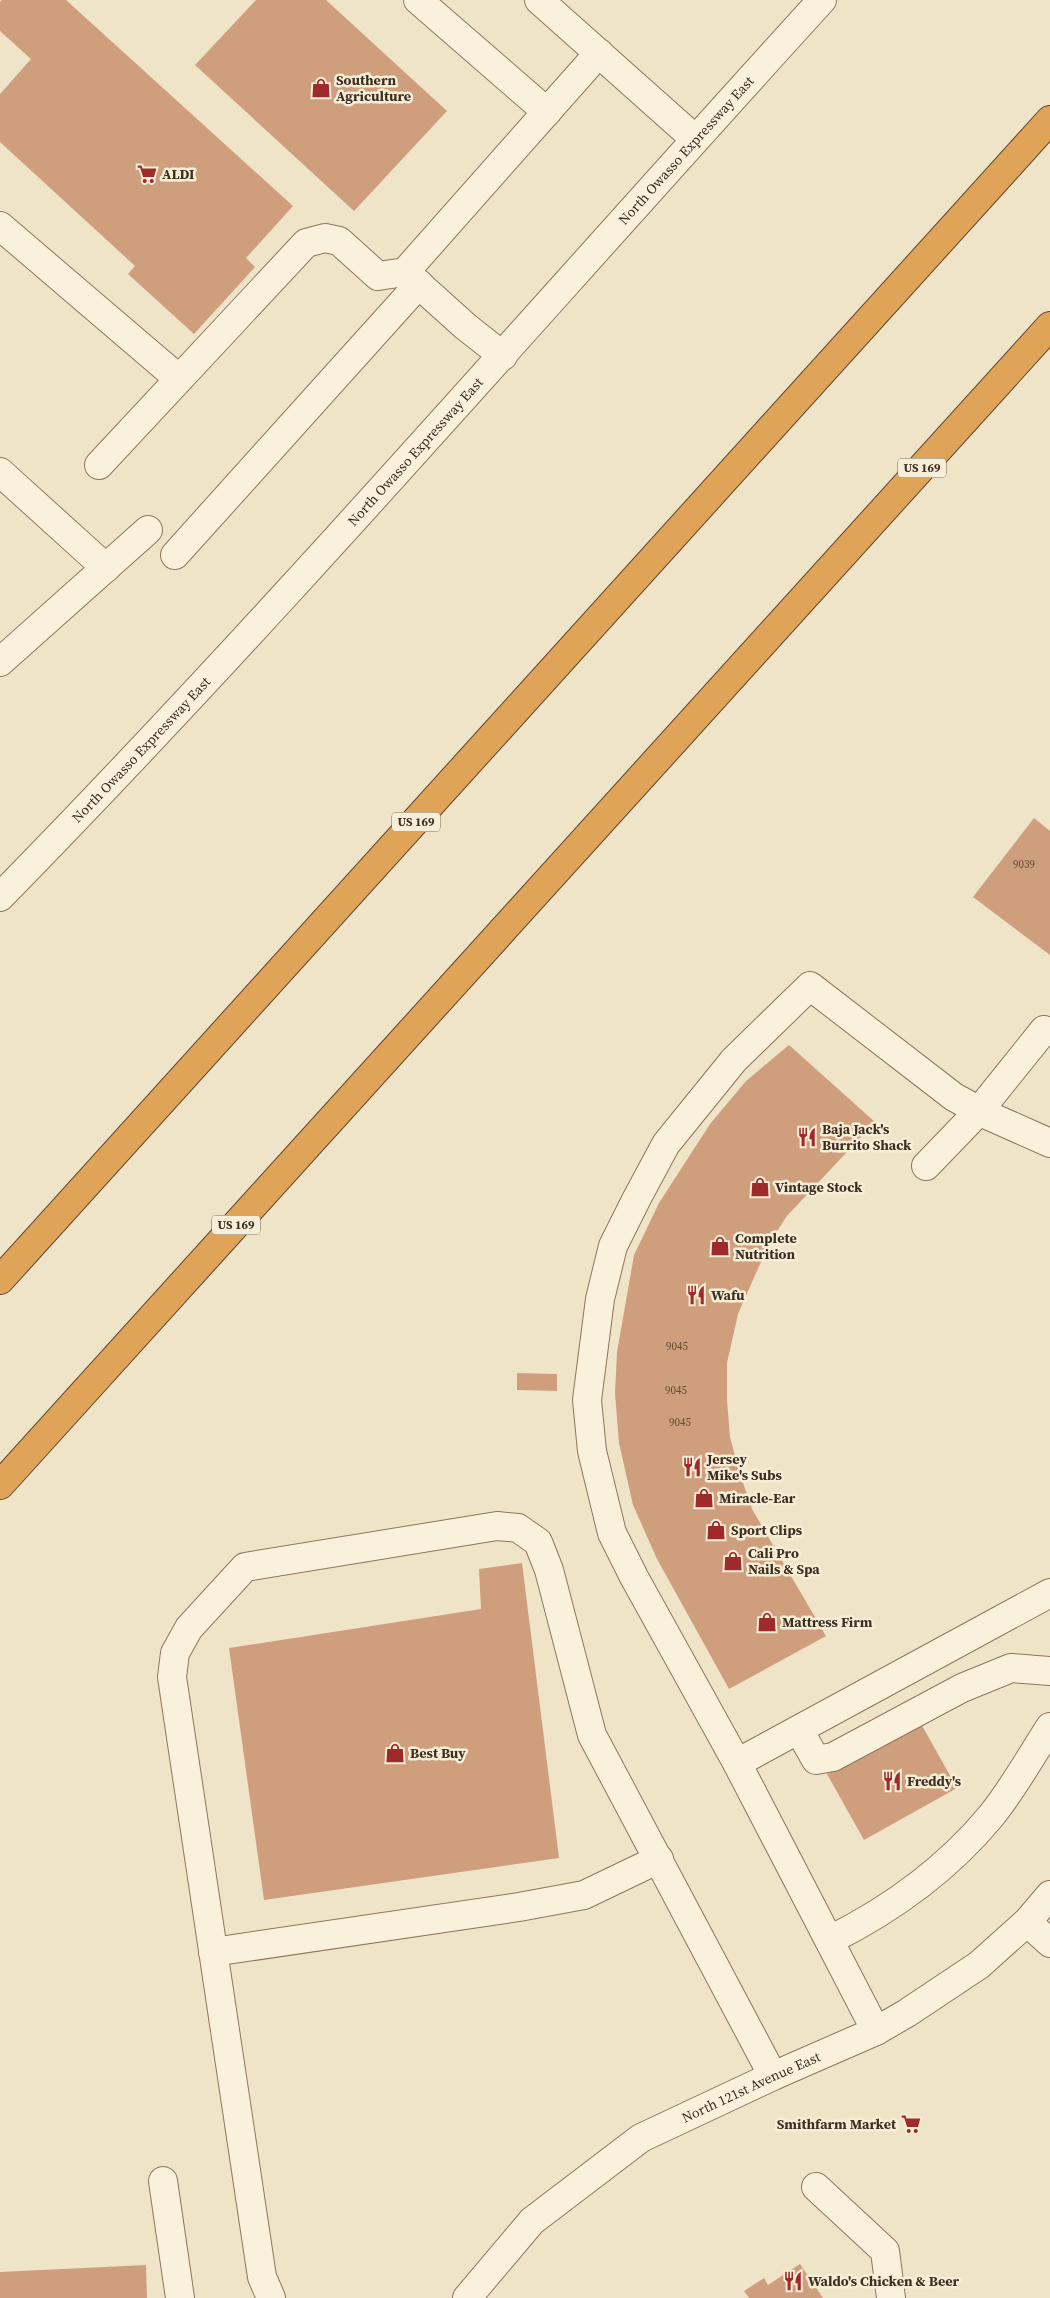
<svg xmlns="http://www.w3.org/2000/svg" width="1050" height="2298" viewBox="0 0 1050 2298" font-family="'Source Serif 4',serif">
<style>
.building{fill:#cf9f7d}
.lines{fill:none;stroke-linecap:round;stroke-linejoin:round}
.minor-casing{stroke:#8d765c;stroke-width:30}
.highway-casing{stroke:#5b4430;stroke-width:30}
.minor{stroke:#faf1dc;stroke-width:28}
.highway{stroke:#e0a458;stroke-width:28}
.labels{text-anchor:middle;stroke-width:5;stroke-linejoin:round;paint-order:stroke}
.number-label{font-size:11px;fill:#624a37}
.shield{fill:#f7eed8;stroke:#756857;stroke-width:1}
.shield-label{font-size:12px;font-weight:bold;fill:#3d2e20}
.poi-label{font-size:14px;font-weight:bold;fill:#3d2e20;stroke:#f7eed8;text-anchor:start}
.street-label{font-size:14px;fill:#3d2e20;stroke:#f7eed8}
</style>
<rect width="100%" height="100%" fill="#f0e4c8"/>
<path class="building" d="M2,0h64l227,206 -47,52 9,9 -61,67 -66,-60 7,-8 -135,-124v-48l31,-35 -31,-28v-29z
M256,0h70l121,111 -93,100 -159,-146z
M1034,818l16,13v124l-77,-58z
M789,1045l86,77 -89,95 -18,29 -30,68 -11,49v37l3,37 9,34 13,38 74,127 -97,53 -72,-130 -24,-54 -14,-62 -4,-50 2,-41 17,-97 25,-52 51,-79 36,-43z
M517,1373l40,1v17l-40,-1z
M522,1563l37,295 -295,42 -35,-252 252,-39 -2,-40z
M920,1722l37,66 -93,52 -37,-66z
M800,2264l23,34h-74l-5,-7 20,-13 4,7z
M146,2265l1,33h-147v-26z"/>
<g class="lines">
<defs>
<g id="minor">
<path d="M418,0l129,112"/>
<path d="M539,0l156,139"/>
<path d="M0,226l179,153"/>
<path d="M405,272l60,54 38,30"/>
<path d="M99,465l207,-222 19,-5 14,3 39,35 27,-4 194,-219"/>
<path d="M0,472l106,96"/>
<path d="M175,555l244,-271"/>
<path d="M0,662l148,-132"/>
<path id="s1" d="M0,897c284,-290 549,-598 822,-897"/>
<path d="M926,1166l53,-55 65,-81"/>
<path d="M799,1730l17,30 17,-3 129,-69 49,-20 39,3"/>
<path d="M737,1763l313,-170"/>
<path d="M1027,1922l23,21"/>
<path d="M830,1940c60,-30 118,-72 161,-124 22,-27 40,-60 59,-89"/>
<path d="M213,1952l306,-45 65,-12 75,-36"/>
<path d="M876,2031l-139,-268 -103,-186 -22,-44 -20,-82 -5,-51 13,-101 13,-53 24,-48 29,-54 68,-84 76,-74 144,111 33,18 63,28"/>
<path d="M163,2181l17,117"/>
<path d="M816,2187l69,64 6,47"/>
<path d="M271,2298l-9,-21 -90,-600 3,-24 14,-25 56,-61 252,-41 21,2 20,14 11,28 43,165 181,341"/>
<path id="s2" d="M467,2298l65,-77 109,-83 132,-62 103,-45 31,-18 72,-48 48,-43 23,-27"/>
</g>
<path id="highway" d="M0,1280l1050,-1160
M0,1485l1050,-1159"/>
</defs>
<use href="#minor" class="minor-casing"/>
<use href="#highway" class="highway-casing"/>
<use href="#minor" class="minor"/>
<use href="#highway" class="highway"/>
</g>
<defs>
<symbol id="shop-bare" viewBox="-9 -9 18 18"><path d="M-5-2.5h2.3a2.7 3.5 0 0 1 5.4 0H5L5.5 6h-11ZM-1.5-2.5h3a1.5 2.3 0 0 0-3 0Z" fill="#9e2a2b" stroke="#f7eed8" stroke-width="2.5" paint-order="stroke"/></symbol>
<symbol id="supermarket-bare" viewBox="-9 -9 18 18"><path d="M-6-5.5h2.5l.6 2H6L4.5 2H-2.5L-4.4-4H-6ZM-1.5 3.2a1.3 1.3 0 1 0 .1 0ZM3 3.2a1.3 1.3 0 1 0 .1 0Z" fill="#9e2a2b" stroke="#f7eed8" stroke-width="2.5" paint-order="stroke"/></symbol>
<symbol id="restaurant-bare" viewBox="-9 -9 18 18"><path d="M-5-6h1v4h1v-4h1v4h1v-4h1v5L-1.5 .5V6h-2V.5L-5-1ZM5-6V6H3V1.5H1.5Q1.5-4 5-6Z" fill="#9e2a2b" stroke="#f7eed8" stroke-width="2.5" paint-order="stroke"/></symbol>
</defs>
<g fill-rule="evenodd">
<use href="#shop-bare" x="307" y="74" width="28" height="28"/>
<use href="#supermarket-bare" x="133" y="160" width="28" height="28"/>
<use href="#restaurant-bare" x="793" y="1123" width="28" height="28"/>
<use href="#shop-bare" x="746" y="1173" width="28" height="28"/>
<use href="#shop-bare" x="706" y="1232" width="28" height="28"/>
<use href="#restaurant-bare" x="682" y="1281" width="28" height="28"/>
<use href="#restaurant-bare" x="678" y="1453" width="28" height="28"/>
<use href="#shop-bare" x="690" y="1484" width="28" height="28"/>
<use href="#shop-bare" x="702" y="1516" width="28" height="28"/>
<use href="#shop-bare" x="719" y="1547" width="28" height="28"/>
<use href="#shop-bare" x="753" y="1608" width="28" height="28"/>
<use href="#shop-bare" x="381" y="1739" width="28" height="28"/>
<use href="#restaurant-bare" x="878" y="1767" width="28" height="28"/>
<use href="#supermarket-bare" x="897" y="2110" width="28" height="28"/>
<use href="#restaurant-bare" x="779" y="2267" width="28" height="28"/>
</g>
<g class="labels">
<g class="number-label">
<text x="1024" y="868">9039</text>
<text x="677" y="1350">9045</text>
<text x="676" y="1394">9045</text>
<text x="680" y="1426">9045</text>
</g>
<g class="shield">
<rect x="898" y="458.5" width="48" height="19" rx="4"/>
<rect x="392" y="812.5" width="48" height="19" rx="4"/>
<rect x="212" y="1215.5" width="48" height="19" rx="4"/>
</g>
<g class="shield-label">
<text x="922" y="472">US 169</text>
<text x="416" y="826">US 169</text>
<text x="236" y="1229">US 169</text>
</g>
<g class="poi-label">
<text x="336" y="85">Southern<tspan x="336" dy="16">Agriculture</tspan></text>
<text x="162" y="179">ALDI</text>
<text x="822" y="1134">Baja Jack's<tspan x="822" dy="16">Burrito Shack</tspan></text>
<text x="775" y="1192">Vintage Stock</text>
<text x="735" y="1243">Complete<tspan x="735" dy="16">Nutrition</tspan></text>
<text x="711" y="1300">Wafu</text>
<text x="707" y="1464">Jersey<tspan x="707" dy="16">Mike's Subs</tspan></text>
<text x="719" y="1503">Miracle-Ear</text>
<text x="731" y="1535">Sport Clips</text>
<text x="748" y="1558">Cali Pro<tspan x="748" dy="16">Nails &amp; Spa</tspan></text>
<text x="782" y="1627">Mattress Firm</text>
<text x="410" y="1758">Best Buy</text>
<text x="907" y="1786">Freddy's</text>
<text x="896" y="2129" text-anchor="end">Smithfarm Market</text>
<text x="808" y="2286">Waldo's Chicken &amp; Beer</text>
</g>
<g class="street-label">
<text dy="5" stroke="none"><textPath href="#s1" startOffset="1014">North Owasso Expressway East</textPath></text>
<text dy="5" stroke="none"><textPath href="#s1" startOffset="609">North Owasso Expressway East</textPath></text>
<text dy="5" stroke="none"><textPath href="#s1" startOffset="204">North Owasso Expressway East</textPath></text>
<text dy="5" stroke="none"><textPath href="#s2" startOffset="359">North 121st Avenue East</textPath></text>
</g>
</g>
</svg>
